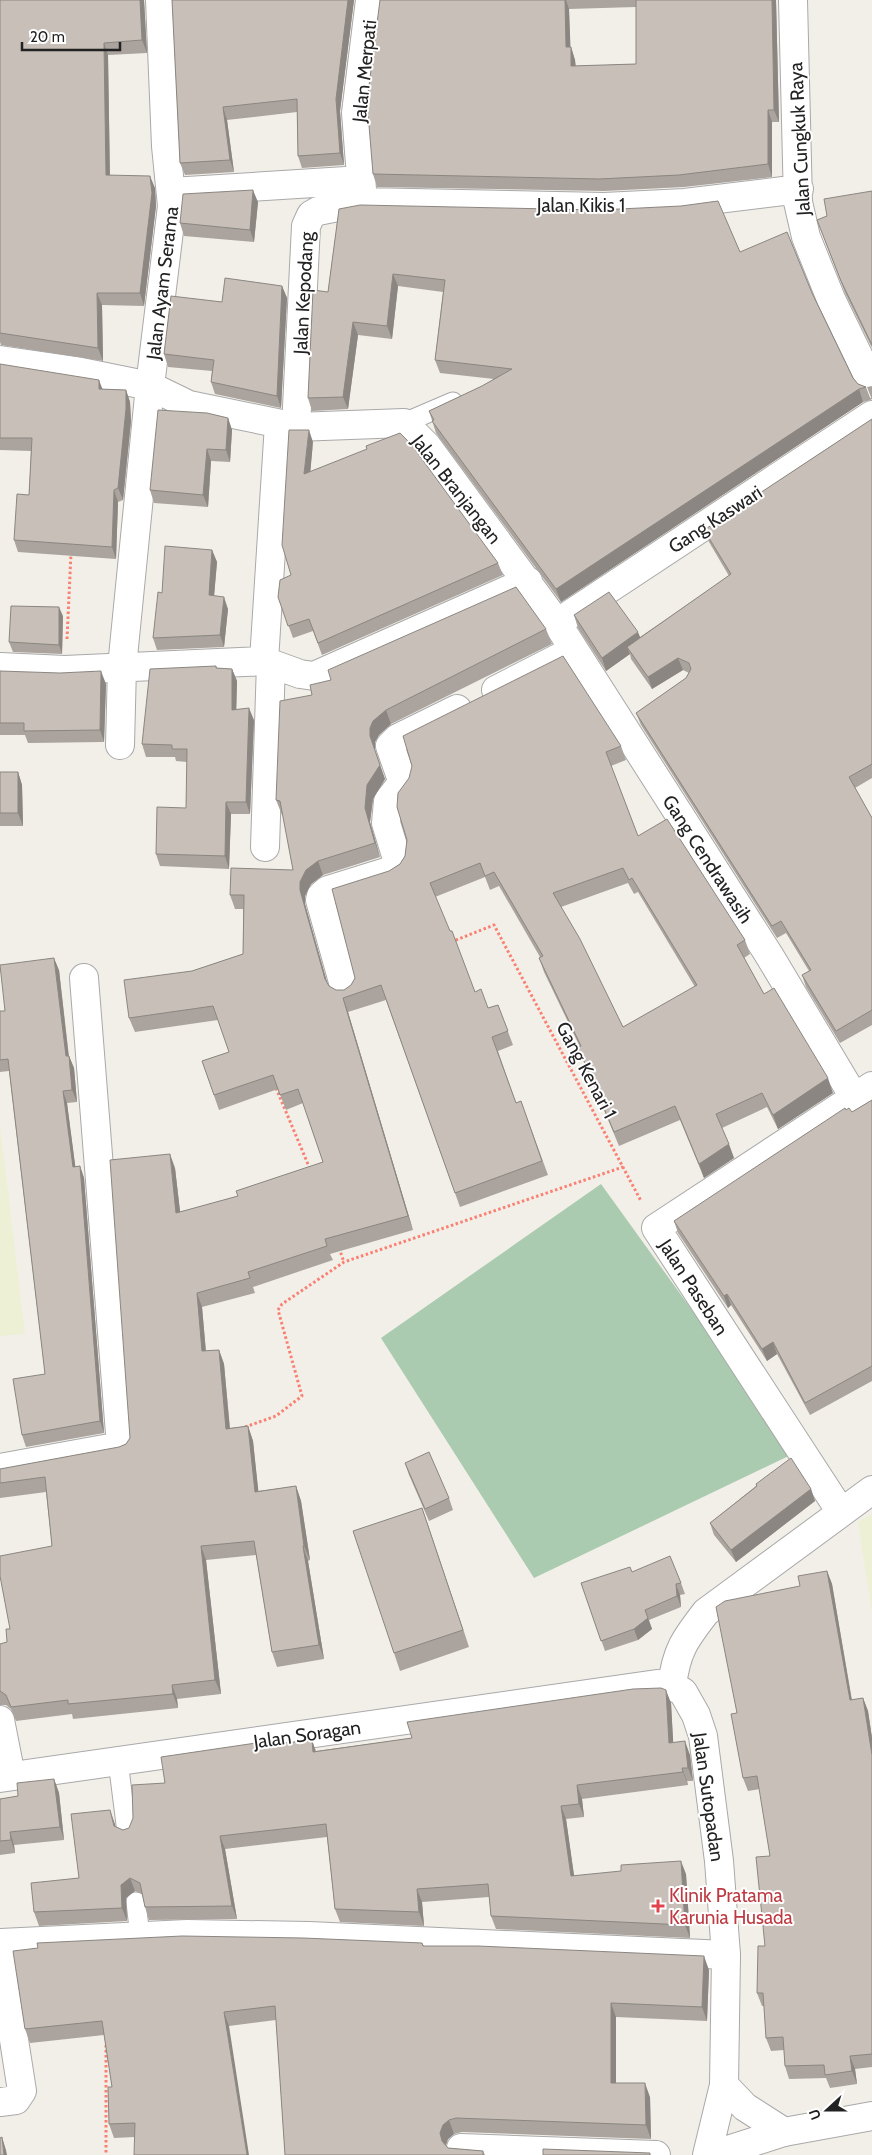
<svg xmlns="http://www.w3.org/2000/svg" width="872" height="2155" viewBox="0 0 872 2155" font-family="Cabin,sans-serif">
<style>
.farmland{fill:#eef0d5}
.cemetery{fill:#aacbaf}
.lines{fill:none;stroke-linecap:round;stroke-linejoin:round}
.service-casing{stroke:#a9a9a9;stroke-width:21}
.minor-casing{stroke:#a9a9a9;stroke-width:30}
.tertiary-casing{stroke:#a9a9a9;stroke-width:30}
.path{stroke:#fa8072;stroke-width:3;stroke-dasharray:2.5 2.5;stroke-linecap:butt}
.service{stroke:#fff;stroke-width:19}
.minor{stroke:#fff;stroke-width:28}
.tertiary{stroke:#fff;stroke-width:28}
.wall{fill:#aba49e;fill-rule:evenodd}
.shaded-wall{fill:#8b8681}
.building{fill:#c7bfb8;stroke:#8b8681;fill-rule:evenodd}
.health-dot{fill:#e0444e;stroke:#fff;stroke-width:2}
.labels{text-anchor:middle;stroke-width:4;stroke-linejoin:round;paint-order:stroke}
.street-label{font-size:19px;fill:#222;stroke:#fff}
.health-label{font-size:19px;fill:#be3a42;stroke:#fff;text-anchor:start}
</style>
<rect width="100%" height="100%" fill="#f2efe9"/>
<path class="farmland" d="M0,1124l25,210 -25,2z
M872,1514v100l-14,-92z"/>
<path class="cemetery" d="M601,1184l194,269 -261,125 -153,-240z"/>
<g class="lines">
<defs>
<path id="service" d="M404,423l49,-21
M118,1761l9,71
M136,1902l4,35"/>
<path id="minor" d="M793,0l5,202 8,35 25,62 41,85
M171,192l191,-12
M363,202l-7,-89 14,-113
M0,360l76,11 74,15 39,19 107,22 108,-4 23,23 130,177 212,332 85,142
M296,427l10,-201 5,-11 7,-4 45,-9 241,5 81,-4 114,-14
M557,623l315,-208
M264,661l15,-237
M0,667l65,3 199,-9 36,13 14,2 214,-95
M496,690l78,-40
M120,745l2,-78 28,-281 22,-180 -6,-60 -6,-146
M265,847l6,-184
M345,989l-25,-89 1,-4 7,-6 61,-19 6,-5 2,-7 -11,-36 2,-22 14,-18v-3l-12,-34 8,-8 59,-29
M0,1468l121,-22 -37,-468
M841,1512l-185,-284 216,-142
M672,1686c4,-35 13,-47 34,-74l166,-122
M0,1720l11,56
M0,1943l187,-9 122,2 417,19
M0,1950l22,141 -6,9 -16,2
M461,2148l195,7
M707,2155l17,-70
M712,2155l72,-23"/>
<path id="tertiary" d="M0,1778l657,-94 15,2 11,6 13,23 7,21 16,125 7,94 -2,130 21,22 39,25 88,-16"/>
</defs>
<use href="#service" class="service-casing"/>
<use href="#minor" class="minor-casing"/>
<use href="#tertiary" class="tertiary-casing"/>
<path class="path" d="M67,639l4,-86
M451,942l43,-17 147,276
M276,1088l34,81
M339,1248l5,14
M245,1427l31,-11 26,-20 -24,-86 4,-6 62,-42 279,-95
M106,2045v110"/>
<use href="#service" class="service"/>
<use href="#minor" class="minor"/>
<use href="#tertiary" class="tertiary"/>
</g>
<path class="wall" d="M0,0h144l3,53 -39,2 2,120 45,13 1,18 -12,100 -42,-1 1,56 -102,-16 -1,-3z
M172,0h182l-14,111 4,54 -42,3 -4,-12 -1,-44 -70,8 7,52 -49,3 -5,-12z
M380,0h396l3,122h-7v55l-88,10 -80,4 -227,-4 -4,-13zM636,7v57l-60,2 -1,-6 -4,-13h-1l-1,-38z
M872,191v157l-27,-55 -28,-73 10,-4z
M258,202l-4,40 -70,-6 -4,-13z
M339,209l401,43 72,41 41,85 5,6 8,3 5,13 -8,2 -302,200 -125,-169 -7,-22 53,-25 12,-7 -54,-6 -5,-13 8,-68 -45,-6 -6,53 -34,-4 -10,74 -36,2 -4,-13 20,-106z
M282,286l5,12 -6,110 -66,-14 -4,-12 1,-11 -44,-4 -4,-13 58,-52z
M0,364l103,25 23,1 4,12 1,19 -8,79 -5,2 -2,57 -98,-7 -4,-12 15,-45 2,-44 -31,-1z
M872,386v14l-5,-13z
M228,418l4,12 -2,32 -19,-1 -3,46 -54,-4 -4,-13z
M872,419v359l-17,10 17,30v207l-32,18 -34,-56 -4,-12 7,-4 -23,-38 -9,5 -136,-213 -5,-12 50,-35 3,-5 -6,-3 -31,19 -21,-30 -1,-5 -24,17 -28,-43 -4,-13 66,22 89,-61 -20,-34 -5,-12z
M313,442l-3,30 188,91 5,12 -181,80 -9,-24 -20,7 -15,-41 13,-22z
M212,550l5,12 -3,34 14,13 -4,38 -67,3 -4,-12 9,-45z
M63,616l-1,38 -49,-2 -4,-10z
M546,629l6,15 -161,80 -12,11 -4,7v9l10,28 -12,20 -3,23 10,35 -57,18 -12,9 -6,12v8l22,78 2,4 7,4h8l7,-5 4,-7 34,-107 11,-7 5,-8 2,-16 -10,-33 224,-61 5,14 -15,6 27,70 107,104 5,14 -6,4 20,36 69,99 -55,36 -11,-22 -45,21 12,30 -30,20 -24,-58 -61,26 -35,-84 -6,-15h2l-36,-75 -5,-14 1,-1 -41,-71 -9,4 -5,-13 -50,20 40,95 13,16 10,-3 15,40 -15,6 18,52 5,-2 27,74 -88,32 -74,-207 -38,12 65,218 -83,24 3,6 -80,27 2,6 -53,14 4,44 13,-1 5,14 6,64 18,-2 5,15 5,50 38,-5 5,15 9,59 -2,1 16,98 -47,8 -5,-15 -16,-97 -50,5 15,134 -44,5 1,9 -105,11 -1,-5 -56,7 -5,-12 -5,-4h-6v-61l7,-2 3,-13 42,-83 -6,-54 -46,6v-29l119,-22 7,-3 4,-6 45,-270 5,44 58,-16 85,-34 -20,-59 -17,7 -8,-21 -59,21 -17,-49 27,-9 -11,-32 -83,12 -6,-14 63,-47 51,-17v-45h-8l-5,-14 63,-25 -10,-55h-1l-6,-15 36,-105 19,-15zM628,883l6,11 4,-2 57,95 -72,40 -62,-120z
M216,666l1,2 15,1 5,12 -1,29 18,10 -4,94h-19l-2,55 -69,-3 -4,-12 30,-46 1,-46 -11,-1 -1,-4h-29l-4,-13z
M0,671l106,13 -2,58 -76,1 -3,-8h-25z
M0,772h18l4,13 1,41h-23z
M59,970l10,86 5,12 3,34 -10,1 8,63h5l4,12 20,255 -78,14 -4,-12 23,-61 -36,-303 -9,1v-61h5z
M872,1100v281l-62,34 -33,-61 -10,7 -36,-56 -3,3 -50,-75 -4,-12 172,-111 6,2z
M405,1463l44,35 4,12 -24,11 -20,-46z
M756,1484l55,5 4,12 -79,61 -22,-27 -4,-12 46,-37z
M422,1508l47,139 -69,24 -6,-18z
M827,1571l5,13 20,116 11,-2 5,13 4,27v329l-17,2 2,15 -27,4 -4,-10 -37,1 -4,-13 -1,-16 -13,1 -5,-13 -2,-32h-2l-5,-13 8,-47 5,-90 -10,-67 -12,2 -5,-13 -6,-65 63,-127z
M632,1572l49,11 4,11 -5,1 1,12 -32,13 3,9 -14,11 -33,11 -24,-68z
M671,1703l2,39 17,13 3,26h-6l1,4 -106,14 2,18 -18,2 8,57 112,-2 4,64 -194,-9 -5,-13 -2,-19 -67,5 2,24 -84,-4 -5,-13 -8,-72 -102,12 12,70 -88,1 -4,-13 -3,-13 -7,-3 -9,7 1,23 -88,5 -5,-14 45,-34 36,-54v3l8,3 6,-2 36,-45 92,-37 55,-6 4,11z
M54,1779l5,14 5,47 -50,5 1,8 -15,2v-56l18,-3z
M422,1943l2,3 285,24 -2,51 -91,-4v66l34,14 1,42 -189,-7 -8,2 -6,5 -2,6 2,3 35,3 2,4h-200l-9,-135 -47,6 -94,111 -21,1 -5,-14 3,-37 -8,-52 -74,8 -5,-14z"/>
<path class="shaded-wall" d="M140,0h4l3,53 -5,-13z
M348,0h6l-14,111 4,54 -4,-12 -4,-54z
M565,0h1l3,9 2,51 -5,-13z
M772,0h4l3,122 -5,-12z
M104,43l4,12 2,132 -4,-12z
M571,47l4,13 1,19 -5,-13z
M223,107l4,13 7,52 -4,-12z
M768,110l4,12v55l-4,-13z
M150,176l5,12 1,18 -12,100 -4,-13z
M253,190l5,12 -4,40 -4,-12z
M393,274l5,12 -6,53 -5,-13z
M282,286l5,12 -6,110 -4,-12z
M97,293l5,12 1,56 -5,-13z
M353,322l5,13 -10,74 -5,-12z
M99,380l5,13 -5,-4z
M859,389l4,13 -302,200 -5,-13z
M126,390l4,12 1,19 -8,79 -5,-12z
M228,418l4,12 -2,32 -4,-12z
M309,430l4,12 -4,45 -5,-13z
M207,449l4,12 -3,46 -5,-12z
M114,490l4,12 -2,57 -4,-12z
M212,550l5,12 -4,46 -4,-13z
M224,597l4,12 -4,38 -4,-12z
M59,607l4,9 -1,38 -3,-9z
M638,632l5,12 -16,3 3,7 -24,17 -4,-13z
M678,658l5,12 -31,19 -4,-12z
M232,669l5,12 -1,42 -4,-13z
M101,671l5,13 -2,58 -4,-12z
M249,708l5,12 -4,94 -4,-12z
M386,710l5,14 -12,11 -4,7v9l10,28 -12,20 -3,23 10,35 -5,-14 -10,-35 2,-23 3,-57 3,-7z
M18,772l4,13 1,41 -5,-13z
M226,802l5,12 -2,55 -4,-13z
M318,861l5,14 -12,9 -6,12v8l25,89 -5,-14 -25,-89v-8l6,-12z
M54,958l5,12 11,99 -4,-13z
M343,998l5,14 65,218 -5,-14z
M69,1056l5,12 3,34 -5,-12z
M828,1078l5,15 -55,36 -5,-14z
M63,1091l4,12 10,76 -4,-12z
M729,1144l5,14 -30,20 -5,-14z
M170,1154l5,14 7,60 -6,-15z
M80,1166l4,12 20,255 -4,-12z
M197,1293l5,14 5,58 -5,-14z
M727,1294l4,11 -3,3 -4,-12z
M773,1342l4,12 -10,7 -5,-12z
M219,1350l5,14 7,79 -5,-14z
M248,1426l5,15 7,65 -5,-14z
M296,1486l5,15 9,59 -6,-14z
M811,1489l4,12 -79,61 -5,-12z
M422,1508l6,17 41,122 -6,-17z
M201,1546l5,14 15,134 -6,-14z
M303,1546l5,15 16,98 -5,-14z
M827,1571l5,13 22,130 -4,-14z
M676,1584l4,11 1,12 -4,-11z
M645,1610l7,19 -14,11 -4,-11z
M172,1685l5,14 1,9 -5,-14z
M666,1690l5,13 3,53 -5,-13z
M863,1698l5,13 4,27v17z
M312,1740l4,13 -3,-1z
M685,1741l5,14 3,26 -5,-13z
M682,1768l5,13 1,4 -5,-13z
M54,1779l5,14 5,47 -4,-13z
M577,1785l5,14 2,18 -5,-13z
M561,1806l5,13 10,70 -5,-13z
M110,1810l5,14 3,15 -4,-13z
M10,1832l4,13 1,8 -4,-13z
M220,1836l5,13 12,70 -5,-13z
M681,1861l5,13 4,64 -5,-13z
M130,1878l5,13 -9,7 1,23 -5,-13 -1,-23z
M417,1889l5,13 2,24 -5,-14z
M704,1956l5,14 -2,51 -5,-14z
M611,2003l5,14v80l-5,-14z
M224,2012l5,14 20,129h-2z
M850,2056l5,13 2,15 -5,-13z
M645,2083l5,14 1,42 -5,-14z
M449,2120l5,14 -6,5 -3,8 -3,-6 -2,-8 3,-8z
M2,2137l4,13 1,5h-3z"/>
<path class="building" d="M0,0h140l2,40 -38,3 2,132 44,1 2,17 -12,100h-43l1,55 -98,-15z
M172,0h176l-12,99 4,54 -42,3 -1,-57 -74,8 7,53 -50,3z
M380,0h185l1,47h5v19l65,-2v-64h136l2,110h-6v54l-89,11 -80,4 -226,-5 -6,-73z
M253,190l-3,40 -70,-7 3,-29z
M872,191v154l-31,-64 -24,-61 10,-4 -3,-17z
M718,201l22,51 47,-20 25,61 41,85 5,6 8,3 -7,2 -303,200 -124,-168 2,-1 -5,-9 53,-25 30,-17 -77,-9 10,-80 -52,-6 -6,52 -34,-4 -10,75 -35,1 5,-108 15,2 11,-83 21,-4 239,5 82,-4z
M225,278l57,8 -5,110 -66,-14 3,-22 -50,-6 7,-58 51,6z
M0,364l99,16v9l27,1v19l-8,79 -4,2 -2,57 -98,-7 3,-46 12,1 3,-57h-32z
M158,410l49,3 21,5 -2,32 -19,-1 -4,46 -53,-5z
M872,419v345l-23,13 23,41v192l-36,21 -34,-56 9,-5 -30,-49 -9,5 -136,-213 50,-35 5,-9 -2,-6 -11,-5 -30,19 -21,-30 104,-73 -27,-44z
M289,430h20l-5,44 63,-25 -1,-3 34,-13 11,11 87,119 -180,80 -9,-24 -21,7 -10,-29 2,-17 11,-5 -9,-30z
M165,546l47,4 -3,45 15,2 -4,38 -67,3 5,-46 4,1z
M516,587l30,42 -160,81 -13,11 -3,7v8l10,29 -13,20 -2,23 10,35 -57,18 -12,9 -6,12v8l25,89 4,7 7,4h8l7,-5 4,-7 -23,-89 57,-18 11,-7 5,-8 2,-16 -10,-33 1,-14 11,-15 3,-12 -9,-30 160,-80 58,90 -15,6 32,84 29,-17 78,121 -8,5 27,49 10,-6 54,90 -55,37 -11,-22 -46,21 13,30 -30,20 -24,-58 -61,26 -36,-85 3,-1 -42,-88 4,-2 -49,-84 -9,4 -5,-13 -50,20 20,48h2l23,61 6,-3 7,19 10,-3 10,26 -16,6 24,66 5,-2 21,60 -87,32 -74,-208 -38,13 65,218 -83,23 2,7 -79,26 2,6 -53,15 5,58 17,-1 7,79 22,-3 7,66 41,-6 8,60h-1l16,99 -47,7 -18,-111 -53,5 14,134 -43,5 1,9 -105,10v-4l-57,7 -5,-12 -6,-4v-47l7,-2 -1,-13h4l-10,-53v-20l52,-10 -7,-69 -45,6v-14l119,-22 7,-3 4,-6 -20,-278 60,-6 6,59 62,-17 -2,-5 87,-29 -25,-73 -18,6 -7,-20 -59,20 -12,-34 27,-9 -16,-46 -84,12 -5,-38 68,-9 51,-17 1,-59h-14l1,-27 62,2 -13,-69 -4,-1 4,-99 32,-6 -2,-10 21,-5 -3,-10zM623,868l6,12 3,-2 65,107 -74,42 -43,-88 -27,-46z
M609,592l29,40 -36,26 -28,-43z
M11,606l48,1v38l-50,-3z
M216,666v2l16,1v41l17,-2 -3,94h-20l-1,54 -69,-2 1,-47 29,1 1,-59h-15v-4l-30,-1 8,-75z
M0,671l60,2 41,-2 -1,59 -76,1v-8h-24z
M0,772h18v41h-18z
M54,958l12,98h3l3,34 -9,1 10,76 7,-1 20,255 -78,14 -9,-56 32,-5 -37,-315 -8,1v-49h5l-5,-46z
M872,1100v266l-67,37 -32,-61 -11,7 -35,-55 -3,2 -50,-75 171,-113 1,2 3,-2 3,4z
M429,1452l20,46 -24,11 -20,-46z
M791,1458l20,31 -80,61 -21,-27 47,-37 -1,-2z
M422,1508l41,122 -69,23 -41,-122z
M670,1556l11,27 -5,1 1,12 -32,14 3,8 -14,11 -33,12 -20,-58 49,-16 2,5z
M827,1571l23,129 13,-2 9,57v299l-22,2 2,15 -27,4 -1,-10 -39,1 -2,-29 -17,1 -3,-45h-6l1,-47h7l-9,-89 14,-1 -13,-80 -14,2 -12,-64 6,-1 -21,-106 9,-6 75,-15 -2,-10z
M661,1688l5,2 3,53 16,-2 3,27h-6l1,4 -106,13 2,19 -18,2 10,70 50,-5v-6l60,-4 4,64 -194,-9 -3,-32 -71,5 2,23 -84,-3 -9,-85 -106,12 12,70 -87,1 -5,-24 -10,-5 -9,7 1,23 -88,4 -3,-29 48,-5 -8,-64 39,-4 4,16 9,4 6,-2 4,-10 -1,-33 33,-2 -4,-26 95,-14 1,3 55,-6 1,12 99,-14 -5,-16 226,-33z
M54,1779l6,48 -50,5 1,8 -11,1v-42l18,-3 -1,-13z
M182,1936l121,2 119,5 1,3h55l226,10 -2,51 -91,-4v80h34l1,42 -190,-7 -7,2 -6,5 -3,8 2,8 6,7 35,3v4h-198l-10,-149 -51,6 23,143h-113l1,-32 -26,1 -1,-37h4l-10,-66 -77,8 -12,-78 25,-3 -1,-5z
M2,2137l2,18h-4v-17z
M543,2149l107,4v2h-107z"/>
<path class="health-dot" d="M655.5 1898.5h5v5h5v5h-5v5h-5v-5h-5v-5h5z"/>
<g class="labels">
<g class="street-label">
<text transform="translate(364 71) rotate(-84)" y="7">Jalan Merpati</text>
<text transform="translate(799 139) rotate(-93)" y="7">Jalan Cungkuk Raya</text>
<text x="581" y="212">Jalan Kikis 1</text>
<text transform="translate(162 283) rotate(-83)" y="7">Jalan Ayam Serama</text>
<text transform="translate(303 293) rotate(-87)" y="7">Jalan Kepodang</text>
<text transform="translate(457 489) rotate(52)" y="7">Jalan Branjangan</text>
<text transform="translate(715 519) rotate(-33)" y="7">Gang Kaswari</text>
<text transform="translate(708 859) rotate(57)" y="7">Gang Cendrawasih</text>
<text transform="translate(587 1070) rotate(62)" y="7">Gang Kenari 1</text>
<text transform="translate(694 1287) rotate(57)" y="7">Jalan Paseban</text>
<text transform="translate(307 1734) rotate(-8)" y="7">Jalan Soragan</text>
<text transform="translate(709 1797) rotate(82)" y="7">Jalan Sutopadan</text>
</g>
<g class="health-label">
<text x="669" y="1902">Klinik Pratama<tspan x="669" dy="22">Karunia Husada</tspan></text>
</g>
</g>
<g transform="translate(827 2110) rotate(249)" stroke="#ffffff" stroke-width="4" paint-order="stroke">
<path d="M0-4L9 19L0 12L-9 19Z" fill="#222222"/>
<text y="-8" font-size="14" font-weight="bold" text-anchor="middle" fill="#222222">U</text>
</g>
<path d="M22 42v8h98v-8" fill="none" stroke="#222222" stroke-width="2.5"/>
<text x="30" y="42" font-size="15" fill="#222222" stroke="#ffffff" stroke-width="4" paint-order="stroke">20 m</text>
</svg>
